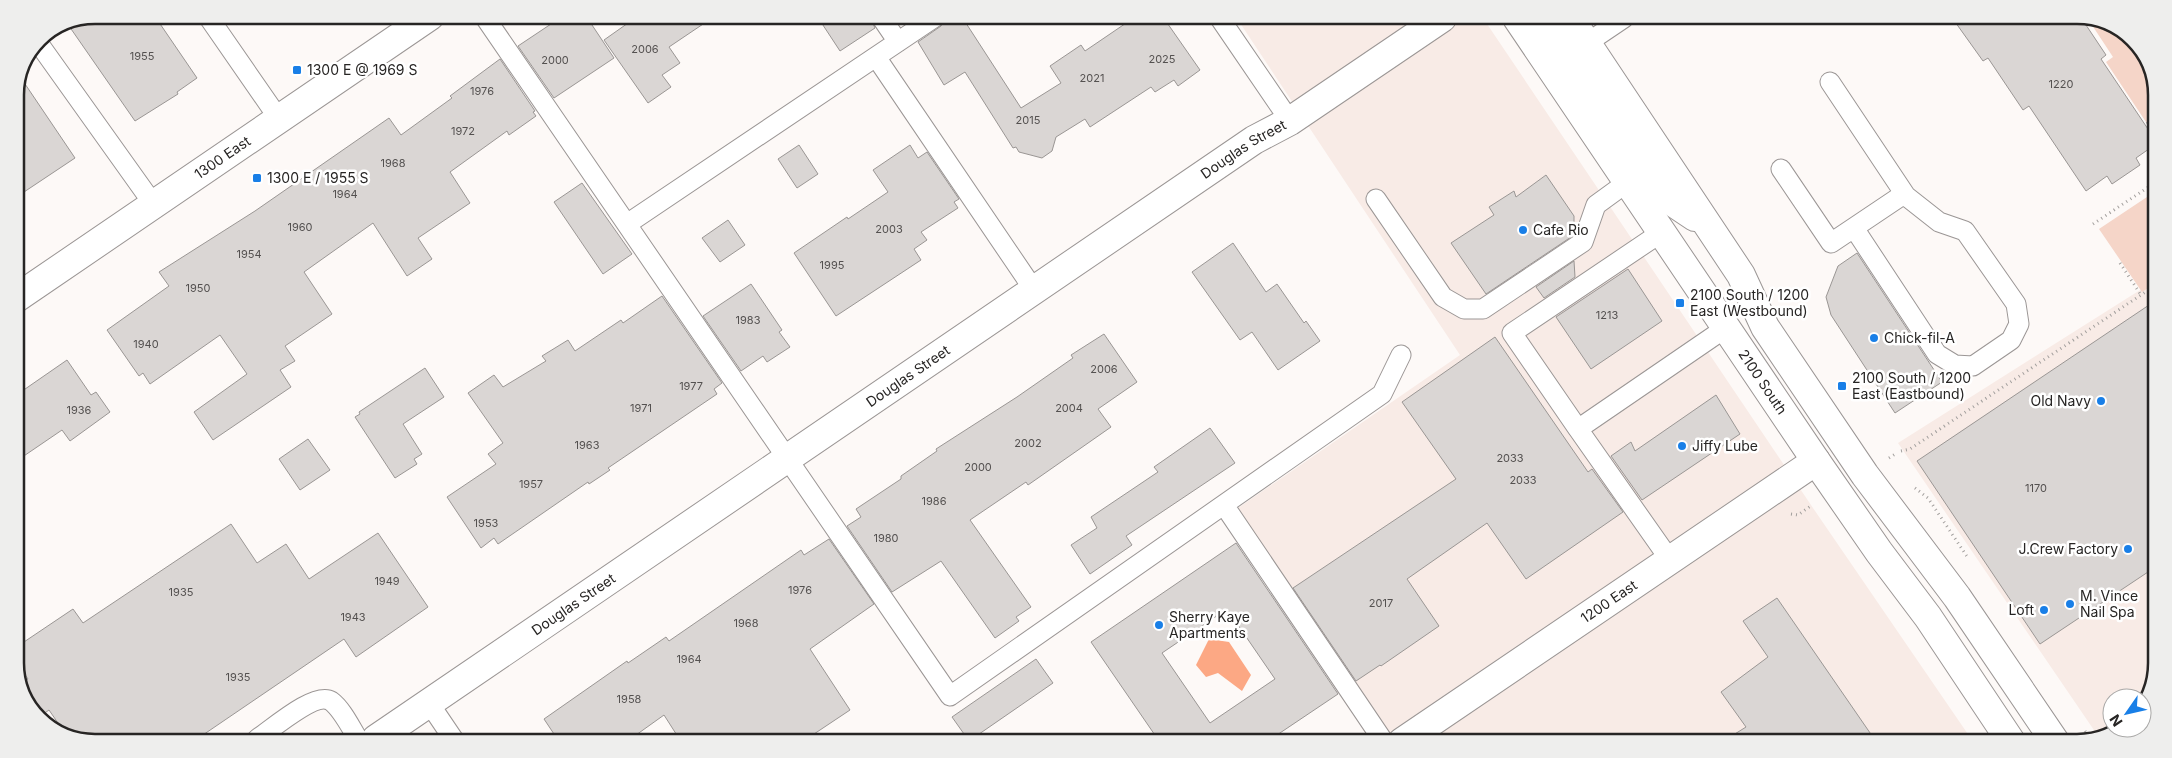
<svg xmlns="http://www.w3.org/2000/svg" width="2172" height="758" viewBox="0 0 2172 758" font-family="Inter,sans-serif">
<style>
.built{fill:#f8ebe6}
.green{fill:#f5d5c8}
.water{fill:#fca884}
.building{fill:#dad6d4;stroke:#9a9694;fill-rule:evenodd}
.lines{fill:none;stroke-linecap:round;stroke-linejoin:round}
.lane-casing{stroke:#9b9695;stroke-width:21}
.street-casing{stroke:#9b9695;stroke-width:30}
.secondary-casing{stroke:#9b9695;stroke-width:30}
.path{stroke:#a29f9d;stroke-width:3;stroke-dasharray:1 4;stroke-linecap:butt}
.lane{stroke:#fff;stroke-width:19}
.street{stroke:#fff;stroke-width:28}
.secondary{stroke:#fff;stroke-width:28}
.poi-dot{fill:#197fe7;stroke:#fff;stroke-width:2}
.labels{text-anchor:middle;stroke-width:5;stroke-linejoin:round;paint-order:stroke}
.number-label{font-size:11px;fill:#545150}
.poi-label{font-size:14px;fill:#272524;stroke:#fff;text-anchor:start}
.street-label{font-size:14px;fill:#272524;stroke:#fff}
.rim{fill:none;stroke:#272524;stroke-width:2.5}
</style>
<rect width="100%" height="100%" fill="#fdf9f7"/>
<path class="built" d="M1236,17l247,1 330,490 161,235 -622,-2 29,-19 -143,-214 222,-153z
M2156,280l-3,409 -11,15v-6h-30v30h10l-24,8 -200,-293z"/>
<path class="green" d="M2088,19h15l37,27 17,43 -1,48 -50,-75 7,-5z
M2156,191v92l-14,9 -43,-63z"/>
<path class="water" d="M1209,639l20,3 22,33 -9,16 -24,-18 -12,4 -10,-12z"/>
<path class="building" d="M95,15h59l43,63 -20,14 1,2 -43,27 -66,-95z
M563,16h23l28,42 -60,40 -36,-52z
M638,16h77l-46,31 11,16 -18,12 9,12 -23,16 -44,-63z
M817,16l53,1 5,11 -35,23z
M947,17h15l59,91 40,-25 -11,-17 31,-21 4,6 50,-34h28l37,53 -22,16 -4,-6 -19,12 -4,-5 -61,40 -5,-8 -29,18 -4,14 -10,7 -23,-6 -3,-5 -3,1 -48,-76 -21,13 -26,-43 23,-16z
M1953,19h129l24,36 -5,4 55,82v3l-20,14 4,7 -28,19 -5,-8 -21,15 -57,-85 -6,4 -35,-52 -5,3z
M500,59l35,52 -2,1 3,4 -27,19 -2,-4 -57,41 20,31 -52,35 14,21 -25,17 -34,-53 -69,49 28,42 -47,32 10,15 -15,9 11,17 -78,53 -19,-28 53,-38 -27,-39 -70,49 -7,-11 -4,3 -32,-46 62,-44 -10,-14 96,-61 134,-93 12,17 51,-37 -2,-2z
M21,78l54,80 -60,40v-108z
M799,145l19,29 -21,14 -19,-29z
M910,145l8,13 9,-6 32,47 -5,3 4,6 -37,24 6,8 -13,9 7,11 -85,56 -42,-63 53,-36 1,2 40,-27 -15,-22z
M1546,175l28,41v19l-88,59 -35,-51 43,-28 -5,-8 25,-16 2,6z
M582,183l50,71 -29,20 -49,-72z
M728,220l17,25 -25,17 -18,-24z
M1233,243l33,49 11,-8 27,39 2,-2 14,20 -42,29 -26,-38 -12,8 -48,-68z
M1857,253l85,129 -47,31 -64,-98 -5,-18 12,-31z
M1574,261l1,16 -31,21 -8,-11z
M1628,269l34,52 -71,48 -35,-52z
M751,284l31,46 -3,2 11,15 -23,15 -4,-6 -22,15 -38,-55z
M662,296l60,87 -8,6 3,5 -109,74 2,2 -21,14 -1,-2 -90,62 -4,-6 -13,10 -34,-51 49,-33 -8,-10 15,-11 -35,-50 26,-18 9,12 43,-26 -4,-5 26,-16 7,11 46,-31 2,3z
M2155,301l-1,267 -114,76 -123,-183z
M1104,334l33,48 -39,27 13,18 -83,58 -2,-3 -56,38 61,87 -15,10 3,4 -24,17 -54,-77 -49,31 -45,-66 14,-9 -5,-8 45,-30v-3l36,-25 -1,-2 81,-52 56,-39 -2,-3z
M1495,337l93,135 4,-3 31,43 -97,67 -39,-56 -80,56 32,47 -58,40 -1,-1 -24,16 -63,-93 163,-109 -54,-77z
M67,360l24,35 5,-3 14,20 -40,29 -8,-11 -47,32v-66z
M425,368l19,29 -41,27 19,30 -8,5 3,5 -22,14 -40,-61 5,-3 -1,-2z
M1716,395l24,39 -98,66 -31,-44 20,-14 4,9z
M1210,428l25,35 -109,73 6,9 -42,29 -19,-29 26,-17 -6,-11 67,-45 -4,-5z
M308,439l22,31 -30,20 -21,-31z
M231,524l26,39 29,-19 23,35 69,-46 50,74 -72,50 -12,-18 -147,100h-128l-20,-29 -10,7 -7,-5 -11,-29 7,-4 -13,-19v-12l58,-39 10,14z
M829,539l45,65 -64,45 40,61 -45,30h-125l-16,-25 -35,25h-71l-14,-21 83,-58 1,2 38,-26 3,4 132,-91 3,5z
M1236,543l102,151 -70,47h-109l-68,-99zM1227,609l48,70 -65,44 -48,-70z
M1777,598l100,145 -155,-1 24,-15 -25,-35 47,-35 -25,-36z
M1036,659l17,24 -84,58 -17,-24z"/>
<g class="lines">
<defs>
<path id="lane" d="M207,15l72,104
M484,16l466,680 432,-302 19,-39
M881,17l17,25
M1219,17l71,104
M37,41l117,164
M1587,43l37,-25
M876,57l158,233
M1830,82l76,114 33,26 26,9 51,73 3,20 -8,16 -38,26 -18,-1 -18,-11 -83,-126
M1781,169l50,74 73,-49
M1376,199l67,98 21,12h19l100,-67 13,-37 33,-24
M627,224l308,-207
M1578,429l-66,-96 150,-101
M1224,505l160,237
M1670,560l-92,-131 149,-102
M429,703l25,37
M257,739c14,-9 58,-48 74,-38 11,8 20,27 27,38"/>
<g id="street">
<path id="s1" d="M376,739l878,-599 36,-19 152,-103"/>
<path id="s2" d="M1402,742l414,-281"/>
</g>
<g id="secondary">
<path id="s3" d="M1517,18l299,443 63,91 49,65 84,126"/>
<path d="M1543,18l99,147 32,38 21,14"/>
<path d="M1570,18l171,257 24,52 100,148 92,122 99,146"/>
<path id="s4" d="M15,299l415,-283"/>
</g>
</defs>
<use href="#lane" class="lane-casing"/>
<use href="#street" class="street-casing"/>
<use href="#secondary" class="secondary-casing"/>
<path class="path" d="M2147,122l9,15
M2093,224l63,-42
M2120,263l21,32
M1901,451l9,-2 246,-164
M1889,458l8,-5
M1915,488l13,10 40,60
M1791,514l7,1 14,-10
M2085,731l5,8"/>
<use href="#lane" class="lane"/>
<use href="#street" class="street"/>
<use href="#secondary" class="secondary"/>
</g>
<g class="poi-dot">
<rect x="292" y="65" width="10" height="10" rx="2.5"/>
<rect x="252" y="173" width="10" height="10" rx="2.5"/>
<circle cx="1523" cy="230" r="5"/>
<rect x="1675" y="298" width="10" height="10" rx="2.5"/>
<circle cx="1874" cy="338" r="5"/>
<rect x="1837" y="381" width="10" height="10" rx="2.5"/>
<circle cx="2101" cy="401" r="5"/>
<circle cx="1682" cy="446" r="5"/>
<circle cx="2128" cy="549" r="5"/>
<circle cx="2070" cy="604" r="5"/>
<circle cx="2044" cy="610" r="5"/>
<circle cx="1159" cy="625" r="5"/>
</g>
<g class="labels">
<g class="number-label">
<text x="645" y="53">2006</text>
<text x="142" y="60">1955</text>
<text x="1162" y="63">2025</text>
<text x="555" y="64">2000</text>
<text x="1092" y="82">2021</text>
<text x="2061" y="88">1220</text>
<text x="482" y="95">1976</text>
<text x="1028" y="124">2015</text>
<text x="463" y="135">1972</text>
<text x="393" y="167">1968</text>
<text x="345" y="198">1964</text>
<text x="300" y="231">1960</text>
<text x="889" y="233">2003</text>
<text x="249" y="258">1954</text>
<text x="832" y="269">1995</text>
<text x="198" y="292">1950</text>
<text x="1607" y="319">1213</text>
<text x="748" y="324">1983</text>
<text x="146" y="348">1940</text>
<text x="1104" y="373">2006</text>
<text x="691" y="390">1977</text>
<text x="641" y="412">1971</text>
<text x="1069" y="412">2004</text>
<text x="79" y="414">1936</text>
<text x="1028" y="447">2002</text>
<text x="587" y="449">1963</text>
<text x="1510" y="462">2033</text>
<text x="978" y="471">2000</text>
<text x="1523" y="484">2033</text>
<text x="531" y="488">1957</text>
<text x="2036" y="492">1170</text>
<text x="934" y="505">1986</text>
<text x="486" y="527">1953</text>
<text x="886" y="542">1980</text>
<text x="387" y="585">1949</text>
<text x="800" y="594">1976</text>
<text x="181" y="596">1935</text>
<text x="1381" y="607">2017</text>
<text x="353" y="621">1943</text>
<text x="746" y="627">1968</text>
<text x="689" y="663">1964</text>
<text x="238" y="681">1935</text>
<text x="629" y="703">1958</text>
</g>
<g class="poi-label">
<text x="307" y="75">1300 E @ 1969 S</text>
<text x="267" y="183">1300 E / 1955 S</text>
<text x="1533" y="235">Cafe Rio</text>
<text x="1690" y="300">2100 South / 1200<tspan x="1690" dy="16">East (Westbound)</tspan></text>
<text x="1884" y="343">Chick-fil-A</text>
<text x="1852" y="383">2100 South / 1200<tspan x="1852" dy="16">East (Eastbound)</tspan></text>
<text x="2091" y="406" text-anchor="end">Old Navy</text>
<text x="1692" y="451">Jiffy Lube</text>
<text x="2118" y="554" text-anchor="end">J.Crew Factory</text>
<text x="2080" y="601">M. Vince<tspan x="2080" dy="16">Nail Spa</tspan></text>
<text x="2034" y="615" text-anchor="end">Loft</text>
<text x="1169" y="622">Sherry Kaye<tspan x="1169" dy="16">Apartments</tspan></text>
</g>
<g class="street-label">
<text dy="5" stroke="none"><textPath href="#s1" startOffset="1049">Douglas Street</textPath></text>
<text dy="5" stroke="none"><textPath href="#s4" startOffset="251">1300 East</textPath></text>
<text dy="5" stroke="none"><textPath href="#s1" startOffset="644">Douglas Street</textPath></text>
<text dy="5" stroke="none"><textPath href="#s3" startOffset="439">2100 South</textPath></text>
<text dy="5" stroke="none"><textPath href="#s2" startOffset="250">1200 East</textPath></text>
<text dy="5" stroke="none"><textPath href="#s1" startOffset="239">Douglas Street</textPath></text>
</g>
</g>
<path d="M0 0H2172V758H0ZM95 24H2077A71 71 0 0 1 2148 95V663A71 71 0 0 1 2077 734H95A71 71 0 0 1 24 663V95A71 71 0 0 1 95 24Z" fill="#eeeeed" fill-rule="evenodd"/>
<path class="rim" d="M95 24H2077A71 71 0 0 1 2148 95V663A71 71 0 0 1 2077 734H95A71 71 0 0 1 24 663V95A71 71 0 0 1 95 24Z"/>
<g transform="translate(2127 713) rotate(236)"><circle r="24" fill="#ffffff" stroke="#a9a8a7"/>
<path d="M0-4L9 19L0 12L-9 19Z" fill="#197fe7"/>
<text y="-8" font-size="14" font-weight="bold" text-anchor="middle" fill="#272524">N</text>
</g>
</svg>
